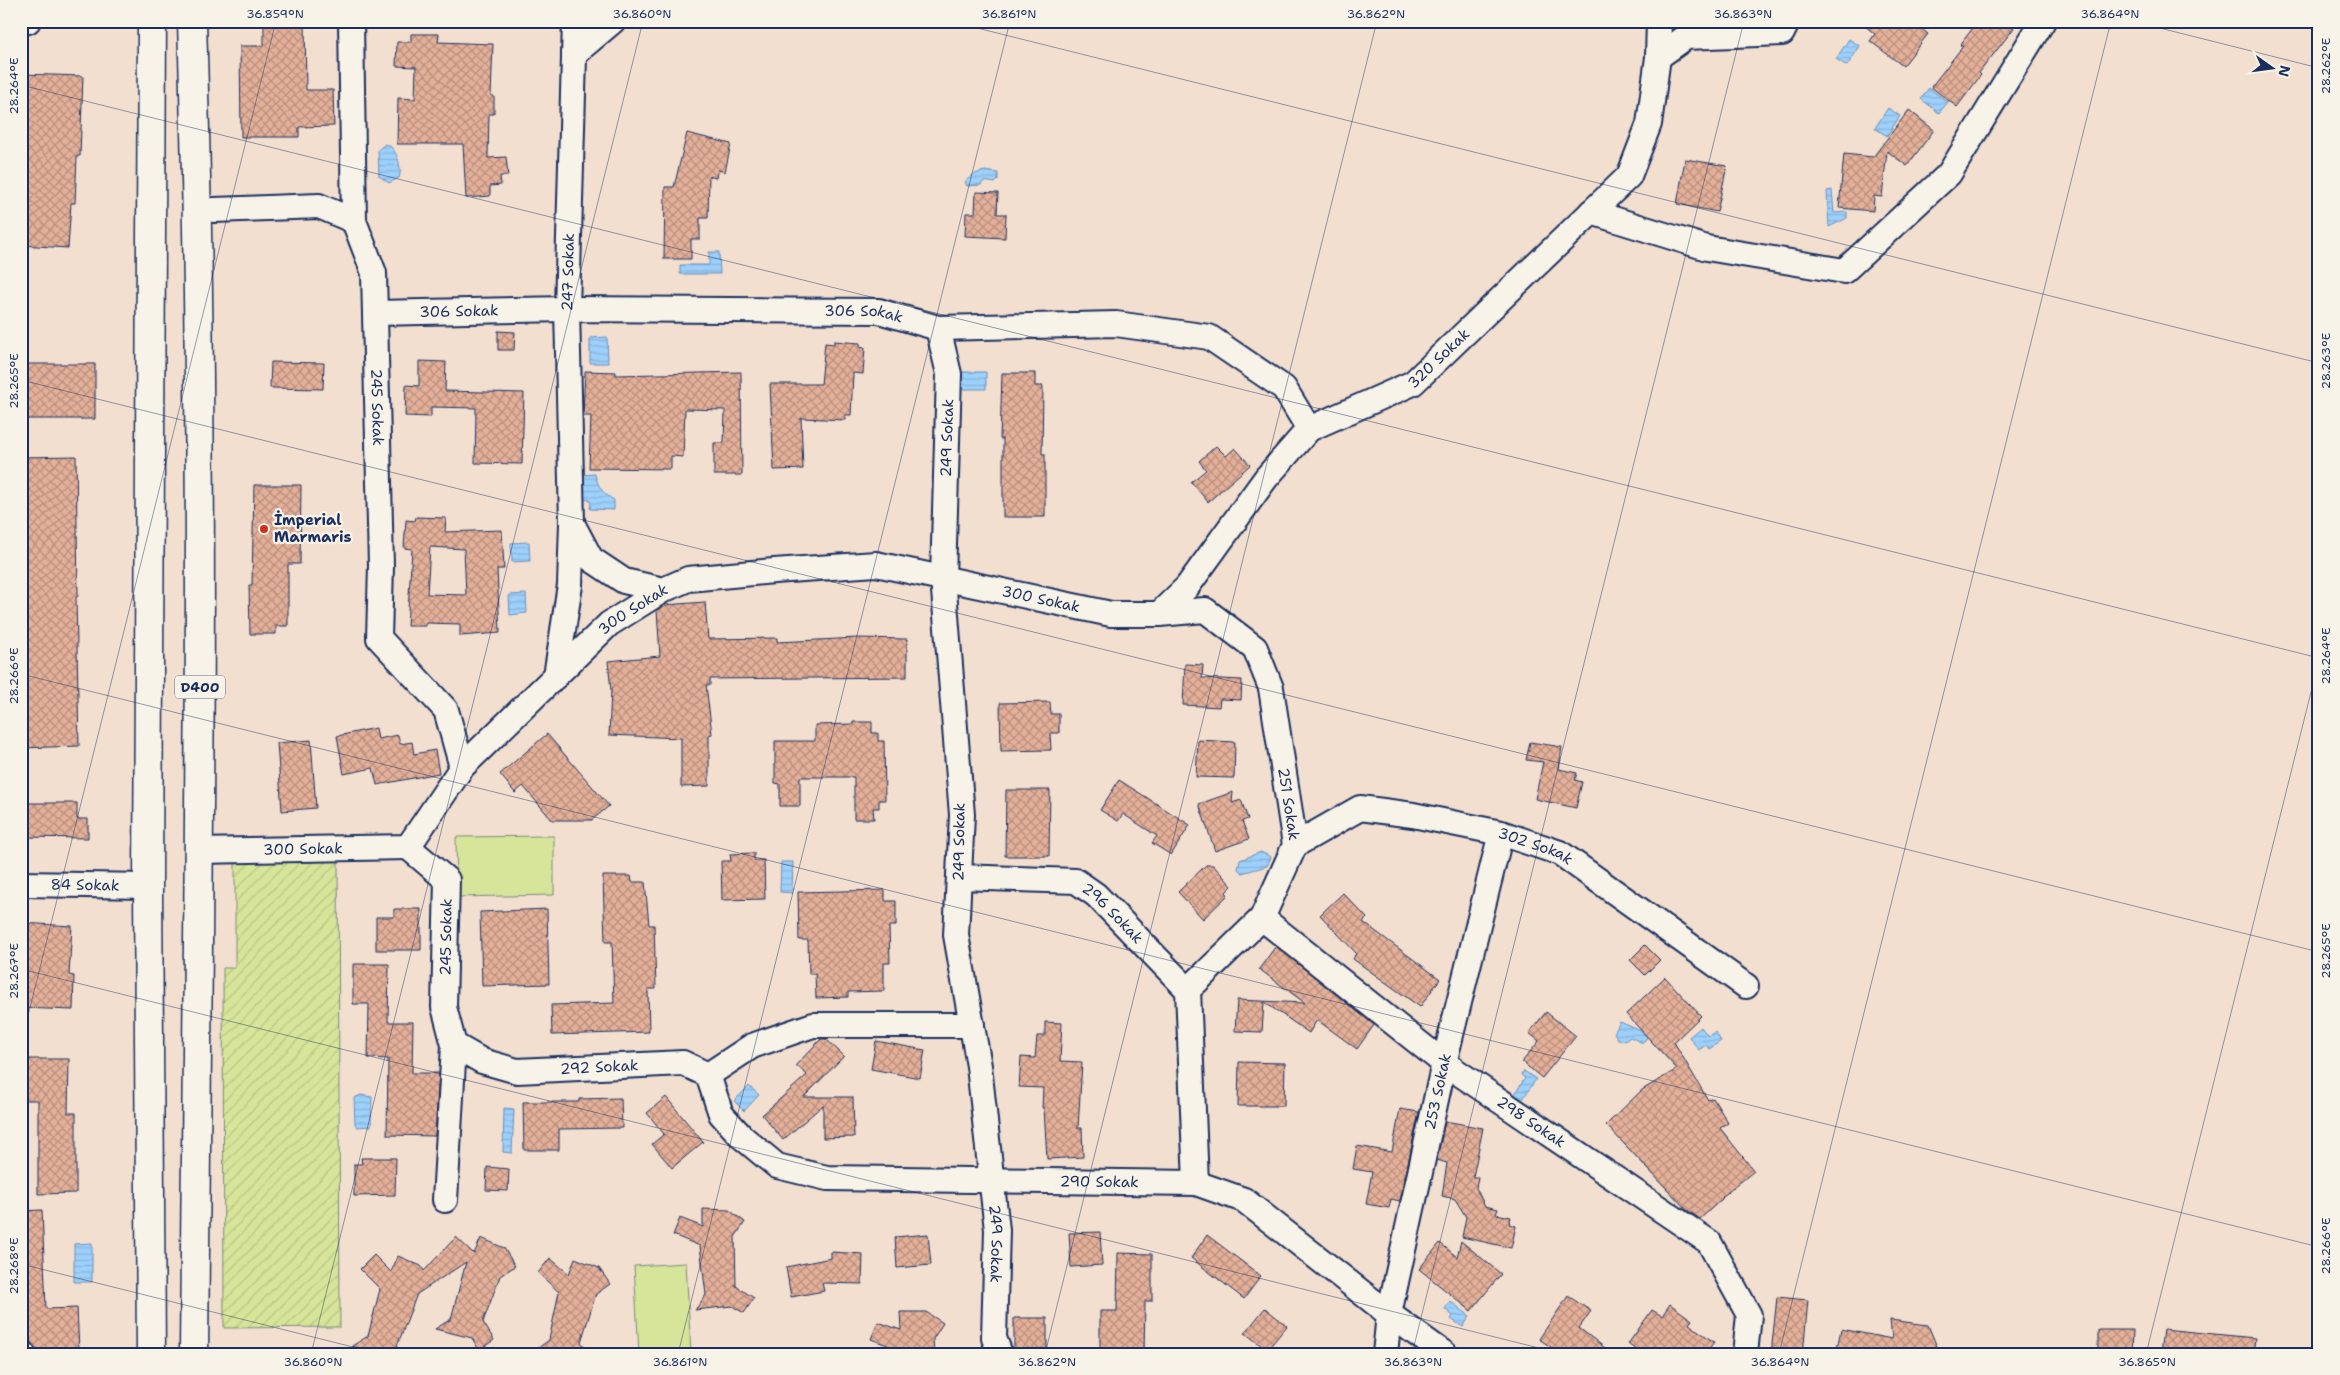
<svg xmlns="http://www.w3.org/2000/svg" width="2340" height="1375" viewBox="0 0 2340 1375" font-family="'Shantell Sans',sans-serif">
<style>
.green{fill:#d6e599;stroke:#788a7c}
.garden{fill:url(#garden-furrows);stroke:#788a7c}
.water{fill:url(#water-rules);stroke:#6990bc}
.building{fill:url(#building-cross-hatch);stroke:#1b2f5e;fill-rule:evenodd}
.lines{fill:none;stroke-linecap:round;stroke-linejoin:round}
.minor-casing{stroke:#1b2f5e;stroke-width:28}
.trunk-casing{stroke:#1b2f5e;stroke-width:31}
.minor{stroke:#f7f3e8;stroke-width:24}
.trunk{stroke:#f7f3e8;stroke-width:28}
.ticks{fill:none;stroke:#1b2f5e;stroke-width:1;stroke-opacity:0.45}
.poi-dot{fill:#c8321e;stroke:#f7f3e8;stroke-width:2}
.labels{text-anchor:middle;stroke-width:4.5;stroke-linejoin:round;paint-order:stroke}
.shield{fill:#f7f3e8;stroke:#5d6a87;stroke-width:1}
.shield-label{font-size:14px;font-weight:bold;fill:#1b2f5e}
.street-label{font-size:15px;fill:#1b2f5e;stroke:#f7f3e8}
.poi-label{font-size:15px;font-weight:bold;fill:#1b2f5e;stroke:#f7f3e8;text-anchor:start}
.neatline{fill:none;stroke:#1b2f5e;stroke-width:2}
.ticks-label{font-size:12px;text-anchor:middle;fill:#1b2f5e}
</style>
<defs>
<pattern id="garden-furrows" width="10" height="10" patternUnits="userSpaceOnUse" patternTransform="scale(1.25)"><rect width="10" height="10" fill="#d6e599"/><path d="M-1 1l2-2M0 10L10 0M9 11l2-2" fill="none" stroke="#b7c586"/></pattern>
<pattern id="water-rules" width="6" height="5" patternUnits="userSpaceOnUse" patternTransform="scale(1.25)"><rect width="6" height="5" fill="#9dd0fb"/><path d="M0 2.5h6" fill="none" stroke="#87b3da"/></pattern>
<pattern id="building-cross-hatch" width="8" height="8" patternUnits="userSpaceOnUse" patternTransform="scale(1.25)"><rect width="8" height="8" fill="#e5b099"/><path d="M0 0l8 8M0 8l8-8" fill="none" stroke="#b99080"/></pattern>
</defs>
<rect width="100%" height="100%" fill="#f2dfd0"/>
<filter id="ink" filterUnits="userSpaceOnUse"><feTurbulence type="fractalNoise" baseFrequency=".02" numOctaves="2"/><feDisplacementMap in="SourceGraphic" scale="10" xChannelSelector="R" yChannelSelector="G"/><feConvolveMatrix kernelMatrix="1 2 1 2 8 2 1 2 1" color-interpolation-filters="sRGB"/></filter>
<g filter="url(#ink)">
<path class="green" d="M554,836v59l-97,2 -1,-60z
M686,1263l5,91h-52l-5,-88z"/>
<path class="garden" d="M338,854l2,473 -116,1 -1,-360h12v-113z"/>
<path class="water" d="M1849,39l11,7 -13,20 -11,-7z
M1929,88l19,14 -9,11 -18,-14z
M1888,108l12,8 -13,20 -12,-8z
M385,144c11,1 18,25 14,34l-10,5 -10,-7 -1,-26z
M985,171l13,2v7l-3,3 -11,-2 -3,4 -14,1 -2,-4c6,-7 11,-9 20,-11z
M1832,190l2,23 13,-1v6l-18,9 -2,-36z
M709,252h10l1,22h-40v-9h29z
M607,337l1,26h-18v-25z
M961,372h25v17h-25z
M595,474c3,13 8,20 19,26v10l-24,-1 1,-6 -2,-3 -9,-1v-24z
M529,542l1,19 -18,1 -1,-19z
M526,594l1,19 -17,2 -1,-20z
M1261,852l10,5 -4,9 -25,7 -4,-4 2,-9z
M781,862h12l-1,31 -12,-1z
M1620,1022l21,9 6,-1v7l-4,6 -13,-6 -5,4 -7,-2 -4,-6z
M1701,1027l7,9 7,-4 6,9 -12,8 -3,-4 -7,5 -10,-13z
M1524,1071l12,8 -15,23 -8,-5 12,-19 -4,-3z
M749,1086l10,9 -15,16 -10,-10z
M361,1095l11,2 -1,29 -14,1 -2,-3 -1,-26z
M504,1108l10,1 -2,44 -9,-1z
M92,1243v39h-18v-38z
M1450,1301l20,15 -7,11 -12,-8 2,-3 -8,-7z"/>
<path class="building" d="M264,21h41l1,69h27l1,36 -35,1v10h-58l-1,-91h24z
M1859,21h53l16,13 -25,32 -33,-25 5,-7z
M1978,21h26l10,7 -35,45 2,2 -24,32 -26,-20 32,-41 -3,-1z
M411,34h28l-1,8 55,2 -2,52h3v18h-5l-1,44 18,-1 2,19h-8l1,9 -11,1v10l-24,2 -3,-54h-66l1,-46 17,1 1,-32 -20,-1 1,-24h14z
M21,74l62,2 -3,80h-3l-2,47h-4l-3,45 -47,-3z
M1909,110l25,20 -27,36 -20,-15 -5,46 -8,-1 -1,15 -34,-3 5,-54 29,3z
M687,133l44,11 -6,28 -7,-2 -2,8 -7,-2 -1,42h-8v21h-9v20h-27l1,-72h9z
M1685,159l42,7 -10,46 -40,-8z
M976,192l22,1 -1,21h9l-1,24 -40,-2 1,-23h9z
M498,331l17,1 -1,18h-16z
M834,341l26,2v4l5,1 -2,26 -10,-1 -2,42h-6v5l-44,-2 2,51 -29,1 -4,-86h51l4,-41 9,1z
M419,361l27,1 -1,29 79,2 -2,71 -47,-1 1,-55 -45,-1v10l-26,-1 1,-31 13,1z
M271,362l53,1 -1,26 -53,-1z
M21,364h74v55h-74z
M585,371l31,1v3l125,-3 1,103h-28v-32h10l1,-33 -40,-1 -2,48 -12,-1v13l-82,-1 2,-52h-8z
M1002,373h33v13h8l-1,68h3v63h-42v-78h-3z
M1216,446l10,10 9,-8 15,17 -42,37 -17,-20 15,-12 -7,-9z
M76,456l2,140 -2,1 3,149 -58,2v-291z
M254,485h47l-1,79h-12v62h-12v8h-26l-1,-49h3z
M416,517l30,1 -1,14 57,-2 2,39h-7l3,64 -40,3v-12l-34,-1v3h-19l5,-77 -8,-1 2,-28 9,1zM430,547l34,2 2,46 -39,-1z
M705,602l3,37 69,-1v4l81,-4 49,1v38l-197,2v6h-4l6,49 -3,1v51l-28,1v-49l-72,-3 2,-45 -3,-29 52,-5 -3,-46 8,-5z
M1185,664l18,1 -1,13 40,2 -1,20 -21,-1 -1,8 -36,-2z
M1050,702l1,12h8v19h-9l1,17 -50,1 -1,-48z
M853,722h19v11h6v8h6l1,59h-6v8h-6l1,11h-20v-42h-54v29h-20v-22l-5,-1v-42h40v-16l38,-1z
M376,728l2,11 20,-4 2,9 12,-2 2,12 21,-4 4,23 -62,12 -4,-17 -29,6 -7,-38z
M547,734l62,72 -17,14h-40l-29,-34 -8,7 -15,-19z
M311,740l5,68 -34,3 -5,-68z
M1198,740l37,2 -1,36 -38,-1z
M1530,742l32,5 -3,22 18,4 -2,7 7,2 -6,26 -41,-9 8,-37 -17,-2z
M1119,780l71,45 -19,30 -19,-12 5,-7 -34,-22 -5,7 -18,-11z
M1006,790h44l-1,66h-44z
M1233,792l-1,11 9,-3 7,19 -6,2 7,18 -34,12 -16,-47z
M21,803h56v16h11v19l-67,-1z
M754,853v7h10l1,39 -43,1 -1,-39h10l-1,-7z
M1206,865h7l19,21 -6,6 2,3 -25,24 -25,-27z
M603,876h28l1,6h13l4,43h5l2,64h-8l1,43 -97,3 -1,-30 63,-2 -2,-61h-7z
M885,890v11h11v25h-7l1,37h-6v28l-36,1v5l-32,1 -1,-24h-6l-1,-34h-9l-1,-48z
M1343,893l24,25 -4,4 77,57 -20,28 -67,-48 3,-6 -36,-38z
M394,909h27v41h-45v-33h18z
M547,909l2,75 -67,2 -2,-74z
M21,923l51,3 -3,49 5,1 -1,34 -52,-2z
M1645,945l15,15 -15,15 -15,-15z
M1276,946l98,79 -17,24 -40,-29 -8,13 -45,-31 -2,30 -27,-1 2,-31 68,3 -46,-34z
M353,964h36l-1,58h25l-1,51h27l-4,63 -48,-1 1,-76 -20,-1 1,-54h-16z
M1665,977l36,39 -27,26 34,58 5,-2 15,25 -8,5 34,43 -32,26 1,1 -23,21 -13,-9 -81,-85 36,-35 35,-21 -51,-55z
M1546,1012l30,24 -34,42 -20,-16 17,-21 -10,-8z
M1045,1022l17,1 -2,38 22,1 -4,66h4l1,29 -36,2 -3,-51h-2l1,-20 -24,-1 2,-30 14,1 2,-22h8z
M821,1039h5l18,17 -40,41h49l1,40 -31,1v-33l-40,35 -21,-25 45,-40 -11,-10z
M876,1041l49,9 -5,28 -49,-9z
M21,1059h48l-1,54h8v80l-38,1v-94h-17z
M1239,1062l46,1 -1,43h-46z
M666,1097l37,45 -31,26 -20,-24 12,-10 -17,-21z
M621,1098l1,30 -63,1v21h-35l-1,-48h56v-3z
M1400,1109l19,3 -19,89 -9,-2 -2,9 -23,-4 6,-32 -19,-3 4,-23 35,6z
M1445,1121l38,7 -10,49h5l-2,11 9,18 13,3 -2,5 15,3 -2,7 7,2 -5,22 -49,-11 4,-20 -11,-18 -13,-3 5,-33 -10,-3z
M361,1158h35l-1,37 -41,1v-32h8z
M487,1167l22,2 -1,22 -22,-1z
M703,1209l26,1 16,12 -10,15 1,49 18,12 -10,15 -12,-7 -37,4 11,-15 -6,-49 -27,-11 7,-17 23,9z
M42,1210l4,99 31,-1 2,42 -43,2 -6,-10 -3,-48h-6v-83z
M1100,1232l2,33 -31,2 -2,-34z
M928,1234l3,31 -34,3 -2,-31z
M1207,1235l54,41 -17,23 -53,-41z
M456,1237l18,17 7,-16 23,10 11,18 -15,10 -17,46 11,18 -15,10 -7,-12 -37,-9 16,-10 15,-57 -49,32 -23,60h-16l-26,-8 16,-10 12,-47 -20,-20 14,-14 17,17 7,-16 23,10 3,5z
M1461,1241l40,33 -30,37 -52,-42 21,-26 17,14z
M831,1252l32,2 -1,30 -40,-1 2,8 -33,6 -5,-30 45,-9z
M1118,1253l34,1v47h-7l-1,53h-44v-43h17z
M550,1258l19,16 6,-16 24,10 11,16 -14,10 -15,48 9,12h-60l19,-14 10,-48 -21,-19z
M1568,1296l23,15 -12,17 34,26h-52l-22,-15z
M1777,1297l31,3 -5,54h-32z
M1670,1304l22,16 -3,4 25,18 -9,12h-64l-13,-10 24,-34 10,6z
M1265,1308l22,18 -20,24 -22,-17z
M900,1312h26l17,11 -10,16 1,15h-35l-1,-5 -27,-10 7,-17 23,8z
M1014,1318h33v31h-33z
M1890,1320l38,5 12,29h-104l5,-25 51,10z
M2163,1329l92,9 -2,16h-93z
M2098,1330h35l-1,24h-34z"/>
<g class="lines">
<defs>
<g id="minor">
<path id="s1" d="M351,21l3,200 20,52 7,293 -2,72 67,72 16,57"/>
<path d="M21,23l7,-2"/>
<path d="M574,54l39,-33"/>
<path d="M1658,57l28,-20 96,-4 6,-12"/>
<path d="M214,210l105,-4 35,15"/>
<path d="M1591,212l116,36 137,23 105,-97 94,-153"/>
<path id="s2" d="M375,313l192,-4 312,2 59,17 178,-4 93,13 75,51 25,41"/>
<path id="s3" d="M938,328l11,46 -6,204 19,237 -6,120 23,131 18,164 -3,108 6,16"/>
<path d="M573,525l18,34 33,22 39,9"/>
<path id="s4" d="M1159,614l28,-27 79,-109 43,-49 104,-46 216,-207 20,-52 9,-67 1,-36"/>
<path id="s5" d="M556,676l14,-91 2,-62 -5,-214 8,-288"/>
<path id="s6" d="M1295,845l65,-37 53,7 88,18 59,20 186,133"/>
<path d="M408,847l39,33 -3,127 10,38 -9,155"/>
<path id="s7" d="M199,851l209,-4 54,-80 147,-143 54,-34 25,-11 86,-8 102,-7 235,50h48l46,-4 50,38 16,40 24,157 -33,73 -74,72 8,193"/>
<path id="s8" d="M959,877l117,4 20,14 92,95"/>
<path id="s9" d="M21,884l127,2"/>
<path id="s10" d="M1262,918l182,145 265,179 40,73 -4,39"/>
<path id="s11" d="M454,1045l28,16 35,10 166,-8 25,12 13,39 21,23 35,29 50,12 369,5 48,17 145,114 56,40"/>
<path d="M708,1075l44,-29 61,-21h159"/>
<path d="M21,1352l2,2"/>
<path id="s12" d="M1385,1354l4,-40 55,-251 57,-230"/>
</g>
<path id="trunk" d="M192,21c14,444 6,889 2,1333
M151,1354l-3,-468 4,-865"/>
</defs>
<use href="#minor" class="minor-casing"/>
<use href="#trunk" class="trunk-casing"/>
<use href="#minor" class="minor"/>
<use href="#trunk" class="trunk"/>
</g>
</g>
<path class="ticks" d="M949,21l1370,342M2132,21l187,47M21,85l2298,573M21,380l2298,572M21,674l2298,573M21,969l1542,385M21,1044l255,-1023M21,1264l360,90M311,1354l332,-1333M678,1354l332,-1333M1045,1354l332,-1333M1412,1354l332,-1333M1779,1354l332,-1333M2146,1354l173,-694"/>
<circle class="poi-dot" cx="264" cy="529" r="5"/>
<g class="labels">
<rect class="shield" x="175" y="675.5" width="50" height="23" rx="4"/>
<g class="shield-label">
<text x="200" y="692">D400</text>
</g>
<g class="street-label">
<text dy="5" stroke="none"><textPath href="#s5" startOffset="405">247 Sokak</textPath></text>
<text dy="5" stroke="none"><textPath href="#s2" startOffset="84">306 Sokak</textPath></text>
<text dy="5" stroke="none"><textPath href="#s2" startOffset="489">306 Sokak</textPath></text>
<text dy="5" stroke="none"><textPath href="#s4" startOffset="388">320 Sokak</textPath></text>
<text dy="5" stroke="none"><textPath href="#s1" startOffset="390">245 Sokak</textPath></text>
<text transform="translate(947 438) rotate(-88)" y="5">249 Sokak</text>
<text dy="5" stroke="none"><textPath href="#s7" startOffset="959">300 Sokak</textPath></text>
<text dy="5" stroke="none"><textPath href="#s7" startOffset="539">300 Sokak</textPath></text>
<text dy="5" stroke="none"><textPath href="#s7" startOffset="1348">251 Sokak</textPath></text>
<text transform="translate(959 842) rotate(-89)" y="5">249 Sokak</text>
<text dy="5" stroke="none"><textPath href="#s6" startOffset="255">302 Sokak</textPath></text>
<text dy="5" stroke="none"><textPath href="#s7" startOffset="104">300 Sokak</textPath></text>
<text dy="5" stroke="none"><textPath href="#s9" startOffset="64">84 Sokak</textPath></text>
<text dy="5" stroke="none"><textPath href="#s8" startOffset="166">296 Sokak</textPath></text>
<text transform="translate(446 937) rotate(-89)" y="5">245 Sokak</text>
<text dy="5" stroke="none"><textPath href="#s11" startOffset="151">292 Sokak</textPath></text>
<text dy="5" stroke="none"><textPath href="#s12" startOffset="268">253 Sokak</textPath></text>
<text dy="5" stroke="none"><textPath href="#s10" startOffset="338">298 Sokak</textPath></text>
<text dy="5" stroke="none"><textPath href="#s11" startOffset="704">290 Sokak</textPath></text>
<text dy="5" stroke="none"><textPath href="#s3" startOffset="921">249 Sokak</textPath></text>
</g>
<g class="poi-label">
<text x="274" y="525">İmperial<tspan x="274" dy="17">Marmaris</tspan></text>
</g>
</g>
<rect width="2340" height="1375" fill="none" stroke="#f7f3e8" stroke-width="55"/>
<g transform="translate(2272 68) rotate(104)" stroke="#f7f3e8" stroke-width="4" paint-order="stroke">
<path d="M0-4L9 19L0 12L-9 19Z" fill="#1b2f5e"/>
<text y="-8" font-size="14" font-weight="bold" text-anchor="middle" fill="#1b2f5e">N</text>
</g>
<rect x="28" y="28" width="2284" height="1320" class="neatline"/>
<g class="ticks-label">
<text x="275" y="18">36.859°N</text>
<text x="642" y="18">36.860°N</text>
<text x="1009" y="18">36.861°N</text>
<text x="1376" y="18">36.862°N</text>
<text x="1743" y="18">36.863°N</text>
<text x="2110" y="18">36.864°N</text>
<text transform="translate(2326 66) rotate(-90)" y="4">28.262°E</text>
<text transform="translate(14 86) rotate(-90)" y="4">28.264°E</text>
<text transform="translate(2326 361) rotate(-90)" y="4">28.263°E</text>
<text transform="translate(14 381) rotate(-90)" y="4">28.265°E</text>
<text transform="translate(2326 656) rotate(-90)" y="4">28.264°E</text>
<text transform="translate(14 676) rotate(-90)" y="4">28.266°E</text>
<text transform="translate(2326 951) rotate(-90)" y="4">28.265°E</text>
<text transform="translate(14 971) rotate(-90)" y="4">28.267°E</text>
<text transform="translate(2326 1246) rotate(-90)" y="4">28.266°E</text>
<text transform="translate(14 1266) rotate(-90)" y="4">28.268°E</text>
<text x="313" y="1366">36.860°N</text>
<text x="680" y="1366">36.861°N</text>
<text x="1047" y="1366">36.862°N</text>
<text x="1413" y="1366">36.863°N</text>
<text x="1780" y="1366">36.864°N</text>
<text x="2147" y="1366">36.865°N</text>
</g>
</svg>
